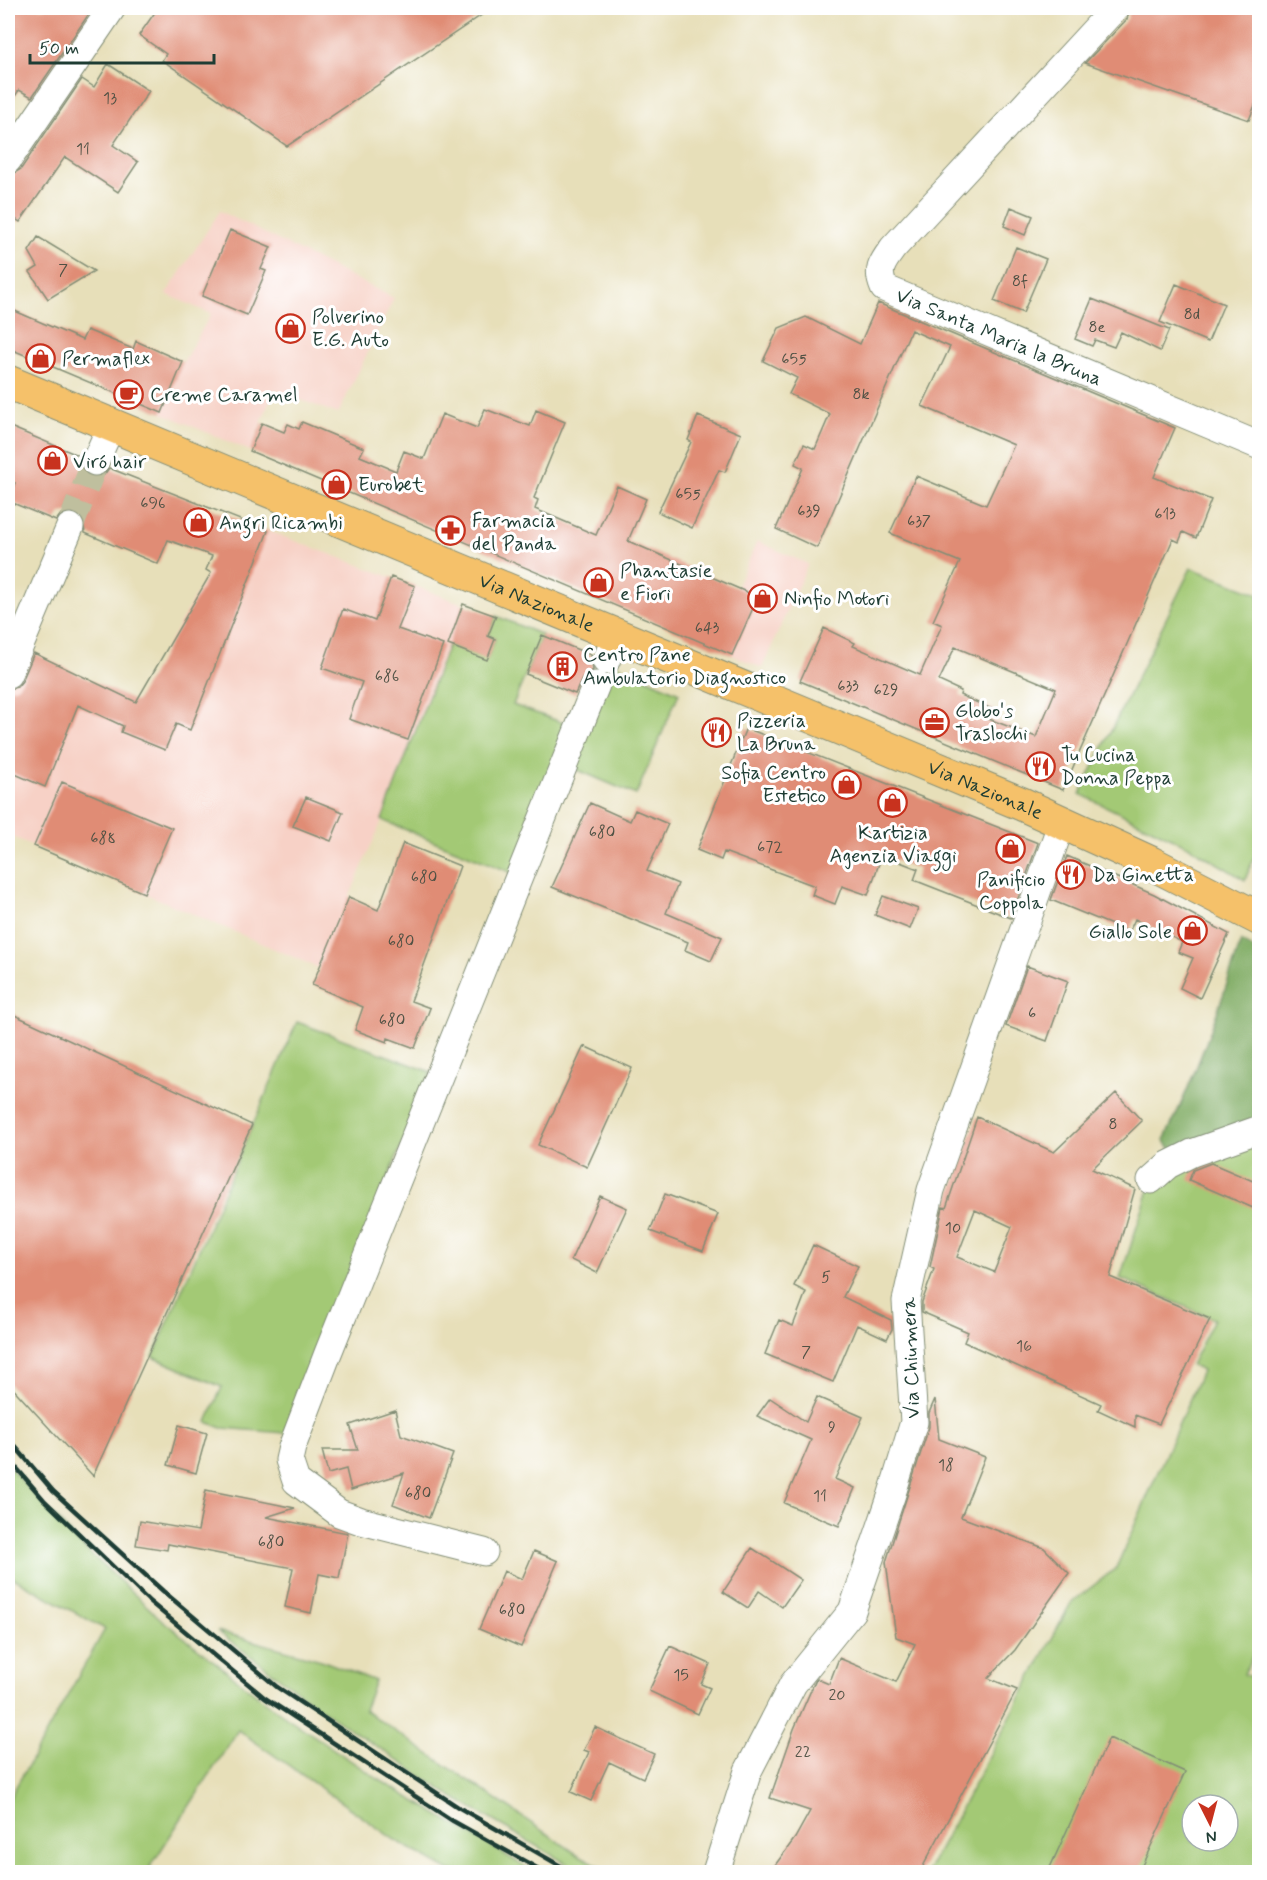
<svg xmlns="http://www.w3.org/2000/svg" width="1267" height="1880" viewBox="0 0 1267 1880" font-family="Mynerve,sans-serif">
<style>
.built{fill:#f7d1c6}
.green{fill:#a3c974;stroke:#618354;stroke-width:1.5;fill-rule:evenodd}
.forest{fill:#82ad66;stroke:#50754d;stroke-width:1.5}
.building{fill:#e08c75;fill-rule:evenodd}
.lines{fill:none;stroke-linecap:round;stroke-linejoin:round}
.street-tunnel{stroke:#bfbf9e;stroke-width:27;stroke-dasharray:27 14;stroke-linecap:butt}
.street-casing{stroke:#838e76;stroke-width:29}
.primary-casing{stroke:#838e76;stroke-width:35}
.street{stroke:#fff;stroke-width:27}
.primary{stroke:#f5c16b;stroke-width:33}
.rail{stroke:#1f3d34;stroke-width:4.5}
.labels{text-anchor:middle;stroke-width:6;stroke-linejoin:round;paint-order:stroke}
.number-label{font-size:16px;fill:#4f5144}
.poi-label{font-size:20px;fill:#1f3d34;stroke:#fff;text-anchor:start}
.street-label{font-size:20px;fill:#1f3d34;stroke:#fff}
</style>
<rect width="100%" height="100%" fill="#fff"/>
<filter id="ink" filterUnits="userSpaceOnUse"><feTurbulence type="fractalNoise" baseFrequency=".0167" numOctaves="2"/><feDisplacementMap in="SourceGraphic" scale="12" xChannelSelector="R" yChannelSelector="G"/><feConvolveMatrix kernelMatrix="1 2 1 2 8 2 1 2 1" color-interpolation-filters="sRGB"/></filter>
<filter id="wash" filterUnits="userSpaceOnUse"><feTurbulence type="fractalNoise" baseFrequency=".008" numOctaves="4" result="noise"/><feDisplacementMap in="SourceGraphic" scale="24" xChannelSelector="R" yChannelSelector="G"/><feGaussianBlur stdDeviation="1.35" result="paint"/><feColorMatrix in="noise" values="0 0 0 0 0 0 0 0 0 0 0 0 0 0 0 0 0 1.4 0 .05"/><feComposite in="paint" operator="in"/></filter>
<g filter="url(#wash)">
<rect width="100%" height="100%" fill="#e7dfb9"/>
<path class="built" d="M220,211l174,87 -56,116 -64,-24 -24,61 -88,-38 21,-51 28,-48 -45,-20z
M250,524l213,80 -60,167 -84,197 -311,-133v-148l16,-39 112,54 73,-130z
M757,541l51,23 -46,104 -51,-22z"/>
<path class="green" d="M1191,568l68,26v251l-14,35 -55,-33 -110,-53z
M496,616l46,19 -29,70 59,21 -57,148 -133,-54 66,-175 39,14 8,-20 -7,-3z
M614,664l65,29 -43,102 -65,-28z
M297,1022l134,50 -146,361 -63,-5 -15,-6 15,-35 -69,-30z
M1259,1139l1,502 -16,33 15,7v191h-332l144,-269 45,-35 86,-197 -11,-6 23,-46 -94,-41 29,-88 36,-28zM1192,1805h36v36h-36z
M8,1466l72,78 82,76 111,88 105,71 156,93h-82l-57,-32 -157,-110 -91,142h-139v-71l97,-172 -97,-54z
M217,1631l104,29 54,21 -11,29 213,144 34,18h-30l-125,-73 -125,-83z"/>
<path class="forest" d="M1241,941l18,12v66l-7,21 7,4v74l-86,34 -9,-12c32,-64 55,-130 77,-199z"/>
<g id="blocks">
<path class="building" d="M8,8h85l-61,89 -13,-7 -11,17z
M158,8h334l-205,138 -125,-86 4,-6 -27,-19z
M1130,8h130v85l-11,27 -164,-57 42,-44z
M108,64l41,27 -36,54 25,17 -20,30 -53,-35 -45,65 -12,-8v-37l13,-8 61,-90 12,8z
M1011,207l22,9 -8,19 -21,-9z
M230,230l41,17 -10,22 5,2 -19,44 -45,-19z
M38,237l56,34 -46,28 -18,-27 8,-5 -9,-16z
M1016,247l30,12 -23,54 -29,-12z
M1176,284l48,20 -16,38 -48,-20z
M1092,299l77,31 -9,21 -39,-19 -7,15 -19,-7 -3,6 -17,-7z
M878,303l297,125 -21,49 57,23 -15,38 -13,-6 -4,10 -6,-3 -110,251 -263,-109 24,-53 31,15 -2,3 67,29 22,-50 -9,-4 27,-59 -70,-29 26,-57 70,29 28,-60 -92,-39 28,-59 -39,-17 -94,218 -41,-19 27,-61 -8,-4 9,-20 11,5 15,-35 -41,-20 8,-16 -34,-17 16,-33 27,-11 54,27zM955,647l101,42 -20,48 -47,-18 5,-9 -34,-15 1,-4 -22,-10z
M8,308l74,32 5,-10 46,19 3,-8 47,21 -21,51 -154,-65z
M485,409l45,17 6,-16 29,12 -31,76 4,2 -3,9 61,26 21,-49 29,13 -18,42 130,56 -26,58 -482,-204 12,-28 22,9 4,-8 11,5 3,-7 62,26 -4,8 36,15 8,-20 20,8 18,-45 35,14z
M698,416l43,18 -16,38 -6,-2 -27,58 -34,-16 33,-70 -3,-2z
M8,426l72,30 2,15 7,6 15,-2 5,-7 159,63 -78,199 -14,-6 -11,26 -44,-18 2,-6 -45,-21 -33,82 -37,-16v-82l9,-2 5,-6 12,-28 102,49 75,-129 -5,-3 6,-14 -44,-16 -10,24 -73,-31 -2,-15 -7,-6 -15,2 -5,7 -48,-20 7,-18 -7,-3z
M391,577l24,9 -17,43 45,16 -35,95 -59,-21 13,-37 -40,-14 21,-59 32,12z
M463,604l33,12 -8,20 7,3 -8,21 -39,-15z
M542,635l49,20 2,15 -11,9 -7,15 -49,-20z
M746,728l292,115 -27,75 -97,-38 4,-11 -36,-14 -14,40 -26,-9 -7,18 -23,-9 3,-9 -91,-34 -3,8 -24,-10z
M62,782l110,46 -28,65 -110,-47z
M306,797l37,15 -12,29 -38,-15z
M590,803l40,18 5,-11 33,14 -21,47 31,13 -12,29 56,24 -11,24 -26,-11 3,-8 -136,-55z
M403,843l57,23 -49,135 19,7 -15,40 -27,-10 -1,4 -32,-12 8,-23 -51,-22 37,-88 29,13z
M1067,856l87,38 75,40 -29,64 -20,-10 13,-30 -15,-6 4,-10 -47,-23 -6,13 -78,-32z
M883,896l35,13 -8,20 -35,-14z
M1027,966l41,15 -21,60 -41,-15z
M8,1012l244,113 -159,351 -85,-93z
M584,1046l48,22 -45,99 -49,-22z
M1116,1093l26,28 -50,48 43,20 -25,88 100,42 -51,105 -24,-9v12l-37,-17 3,-6 -137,-62 4,-10 -46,-20v-10l12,-33 -4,-2 13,-60 3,1 31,-91 77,35zM975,1210l37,17 -18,45 -37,-15z
M1211,1163l49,21v27l-71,-31 4,-10z
M665,1194l53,20 -15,37 -53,-20z
M600,1196l27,12 -30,65 -26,-13z
M813,1245l45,21 -15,31 48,23 1,9 -5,10 -30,-14 -24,57 -68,-28 14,-34 14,6 13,-34 -12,-6z
M817,1397l46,20 -28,62 20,9 -16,38 -55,-23 27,-63 -54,-24 13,-18 36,24z
M935,1399l4,40 46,18 -24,60 83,31 25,25 -54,77 -27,28 29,12 -97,182h-150l25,-34 15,-27 -40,-13 24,-69 21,-48 2,-2 12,5 10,-26 57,24 19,-38 -19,-7 -10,-75 43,-135v-14z
M395,1410l6,25 52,19 -24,64 -36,-14 11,-31 -53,17 -5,-21 -18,5 -6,-24h36l-8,-25z
M179,1425l28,8 -11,40 -28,-8z
M206,1490l89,18 -29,9 82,16 -9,45 -20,-4 -8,39 -26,-6 8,-39 -125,-24 -1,6 -31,-5 4,-24 58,10z
M752,1548l49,32 -19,27 -23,-16 -11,17 -25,-16z
M534,1551l24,10 -37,86 -42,-18 25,-58 18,8z
M670,1646l40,18 -9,20 9,4 -12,26 -49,-23z
M595,1727l59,27 -11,24 -34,-16 -18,39 -20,-9 18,-40 -5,-2z
M1109,1738l76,34 -46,100h-91z"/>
</g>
</g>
<g filter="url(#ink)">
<use href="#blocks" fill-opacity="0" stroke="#838e76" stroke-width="1.5"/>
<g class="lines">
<path class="street-tunnel" d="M70,527l25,-65"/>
<defs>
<g id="street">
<path id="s1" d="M1115,8l-222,240c-11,15 -17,22 -9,40l376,158"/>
<path d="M8,160l104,-152"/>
<path d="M95,462l16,-36"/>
<path d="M606,661l10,-25"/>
<path d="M8,674l62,-147"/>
<path d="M1151,1180l17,-15 24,-12 68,-24"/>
<path d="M484,1552l-123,-31 -22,-8 -43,-32 -7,-21 3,-13 36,-94 268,-668"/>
<path d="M716,1872l32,-101 45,-87 59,-73 39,-114 23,-75 -8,-121 25,-111 131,-368"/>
</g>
<g id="primary">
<path id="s2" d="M8,382l1014,422 129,59 109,56"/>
</g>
</defs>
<use href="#street" class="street-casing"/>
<use href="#primary" class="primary-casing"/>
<use href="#street" class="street"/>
<use href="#primary" class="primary"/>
<path class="rail" d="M8,1438l45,53 110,100 114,96 181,120 113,65
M8,1458l36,42 106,102 115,96 188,123 91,51"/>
</g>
</g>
<defs>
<symbol id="shop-ring" viewBox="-11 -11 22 22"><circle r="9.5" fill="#fff" stroke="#c8321e" stroke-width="1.5"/><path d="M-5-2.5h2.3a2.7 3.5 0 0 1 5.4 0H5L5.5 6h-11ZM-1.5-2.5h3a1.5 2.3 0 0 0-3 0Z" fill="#c8321e"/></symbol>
<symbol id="cafe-ring" viewBox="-11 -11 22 22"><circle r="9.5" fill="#fff" stroke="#c8321e" stroke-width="1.5"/><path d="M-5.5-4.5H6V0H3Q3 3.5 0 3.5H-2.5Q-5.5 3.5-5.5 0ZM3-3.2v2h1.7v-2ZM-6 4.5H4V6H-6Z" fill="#c8321e"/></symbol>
<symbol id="pharmacy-ring" viewBox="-11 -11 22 22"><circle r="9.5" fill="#fff" stroke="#c8321e" stroke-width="1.5"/><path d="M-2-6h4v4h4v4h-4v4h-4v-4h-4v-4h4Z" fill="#c8321e"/></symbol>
<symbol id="building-ring" viewBox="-11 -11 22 22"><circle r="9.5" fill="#fff" stroke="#c8321e" stroke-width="1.5"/><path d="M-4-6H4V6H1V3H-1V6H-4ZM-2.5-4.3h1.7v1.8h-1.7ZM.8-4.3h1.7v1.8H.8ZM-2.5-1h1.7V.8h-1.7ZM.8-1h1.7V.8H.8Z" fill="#c8321e"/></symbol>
<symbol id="office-ring" viewBox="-11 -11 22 22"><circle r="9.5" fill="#fff" stroke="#c8321e" stroke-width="1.5"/><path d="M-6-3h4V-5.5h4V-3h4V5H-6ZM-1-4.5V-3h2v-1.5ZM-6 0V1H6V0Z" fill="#c8321e"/></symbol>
<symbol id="restaurant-ring" viewBox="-11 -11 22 22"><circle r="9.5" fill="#fff" stroke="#c8321e" stroke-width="1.5"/><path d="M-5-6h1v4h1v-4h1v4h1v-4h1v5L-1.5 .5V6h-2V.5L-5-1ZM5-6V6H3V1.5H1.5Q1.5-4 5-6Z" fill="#c8321e"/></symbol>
</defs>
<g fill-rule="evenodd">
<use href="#shop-ring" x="274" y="312" width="33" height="33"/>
<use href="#shop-ring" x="24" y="342" width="33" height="33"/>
<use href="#cafe-ring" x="112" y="378" width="33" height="33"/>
<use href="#shop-ring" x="36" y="444" width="33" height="33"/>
<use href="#shop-ring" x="320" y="468" width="33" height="33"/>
<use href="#shop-ring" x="182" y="506" width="33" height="33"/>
<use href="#pharmacy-ring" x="434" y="514" width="33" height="33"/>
<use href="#shop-ring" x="582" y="566" width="33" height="33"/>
<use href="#shop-ring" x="746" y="582" width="33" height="33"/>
<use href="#building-ring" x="546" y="650" width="33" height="33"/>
<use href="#office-ring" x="918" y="706" width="33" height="33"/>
<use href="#restaurant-ring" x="700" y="716" width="33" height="33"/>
<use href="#restaurant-ring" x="1024" y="750" width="33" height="33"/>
<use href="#shop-ring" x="830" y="768" width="33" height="33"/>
<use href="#shop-ring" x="876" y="786" width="33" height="33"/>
<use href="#shop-ring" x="994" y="832" width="33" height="33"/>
<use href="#restaurant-ring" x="1054" y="858" width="33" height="33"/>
<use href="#shop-ring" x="1176" y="914" width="33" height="33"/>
</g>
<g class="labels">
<g class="number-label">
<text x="110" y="103">13</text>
<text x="83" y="154">11</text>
<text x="63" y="275">7</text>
<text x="1020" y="286">8f</text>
<text x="1192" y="319">8d</text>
<text x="1097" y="332">8e</text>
<text x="794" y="364">655</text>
<text x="861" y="399">8k</text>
<text x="688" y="499">655</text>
<text x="153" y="508">696</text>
<text x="809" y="516">639</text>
<text x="1165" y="519">613</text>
<text x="919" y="526">637</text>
<text x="707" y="633">643</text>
<text x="387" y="681">686</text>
<text x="848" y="691">633</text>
<text x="886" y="695">629</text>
<text x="602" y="837">680</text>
<text x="103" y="843">688</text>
<text x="770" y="852">672</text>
<text x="424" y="882">680</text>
<text x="401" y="946">680</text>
<text x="1032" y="1018">6</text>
<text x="392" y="1025">680</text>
<text x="1113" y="1129">8</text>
<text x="953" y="1233">10</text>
<text x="826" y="1282">5</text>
<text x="1024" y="1351">16</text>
<text x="806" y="1357">7</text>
<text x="832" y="1432">9</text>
<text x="946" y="1470">18</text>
<text x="418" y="1498">680</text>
<text x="820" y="1501">11</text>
<text x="271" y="1547">680</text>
<text x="512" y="1615">680</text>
<text x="681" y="1680">15</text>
<text x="837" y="1700">20</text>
<text x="803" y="1757">22</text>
</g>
<g class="poi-label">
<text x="312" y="323">Polverino<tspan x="312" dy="23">E.G. Auto</tspan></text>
<text x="62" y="365">Permaflex</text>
<text x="150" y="401">Creme Caramel</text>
<text x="73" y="468">Viró hair</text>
<text x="358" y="491">Eurobet</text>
<text x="472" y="527">Farmacia<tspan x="472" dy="23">del Panda</tspan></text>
<text x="219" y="529">Angri Ricambi</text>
<text x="620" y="577">Phantasie<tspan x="620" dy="23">e Fiori</tspan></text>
<text x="784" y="605">Ninfio Motori</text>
<text x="583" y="661">Centro Pane<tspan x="583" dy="23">Ambulatorio Diagnostico</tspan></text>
<text x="955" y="717">Globo's<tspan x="955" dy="23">Traslochi</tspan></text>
<text x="737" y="727">Pizzeria<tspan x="737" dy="23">La Bruna</tspan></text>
<text x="1061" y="761">Tu Cucina<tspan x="1061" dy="23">Donna Peppa</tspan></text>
<text x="826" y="779" text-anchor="end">Sofia Centro<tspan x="826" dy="23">Estetico</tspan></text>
<text x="893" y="839" text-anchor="middle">Kartizia<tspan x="893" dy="23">Agenzia Viaggi</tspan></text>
<text x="1092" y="881">Da Ginetta</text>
<text x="1011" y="886" text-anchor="middle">Panificio<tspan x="1011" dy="23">Coppola</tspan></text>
<text x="1172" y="938" text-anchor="end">Giallo Sole</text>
</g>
<g class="street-label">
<text dy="7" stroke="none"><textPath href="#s1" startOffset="496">Via Santa Maria la Bruna</textPath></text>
<text dy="7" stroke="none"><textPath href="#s2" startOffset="573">Via Nazionale</textPath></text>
<text dy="7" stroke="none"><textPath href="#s2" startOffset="1059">Via Nazionale</textPath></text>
<text transform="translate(910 1358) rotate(-92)" y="7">Via Chiumera</text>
</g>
</g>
<rect width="1267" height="1880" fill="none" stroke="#fff" stroke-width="30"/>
<g transform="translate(1210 1823) rotate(174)"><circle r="28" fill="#ffffff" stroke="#a5b1ae" stroke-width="1.5"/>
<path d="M0-4.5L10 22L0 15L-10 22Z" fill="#c8321e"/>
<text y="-9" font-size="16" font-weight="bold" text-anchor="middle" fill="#1f3d34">N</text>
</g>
<path d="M30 54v9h184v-9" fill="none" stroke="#1f3d34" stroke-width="3"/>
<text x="39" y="54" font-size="18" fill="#1f3d34" stroke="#ffffff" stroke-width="4.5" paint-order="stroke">50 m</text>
</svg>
